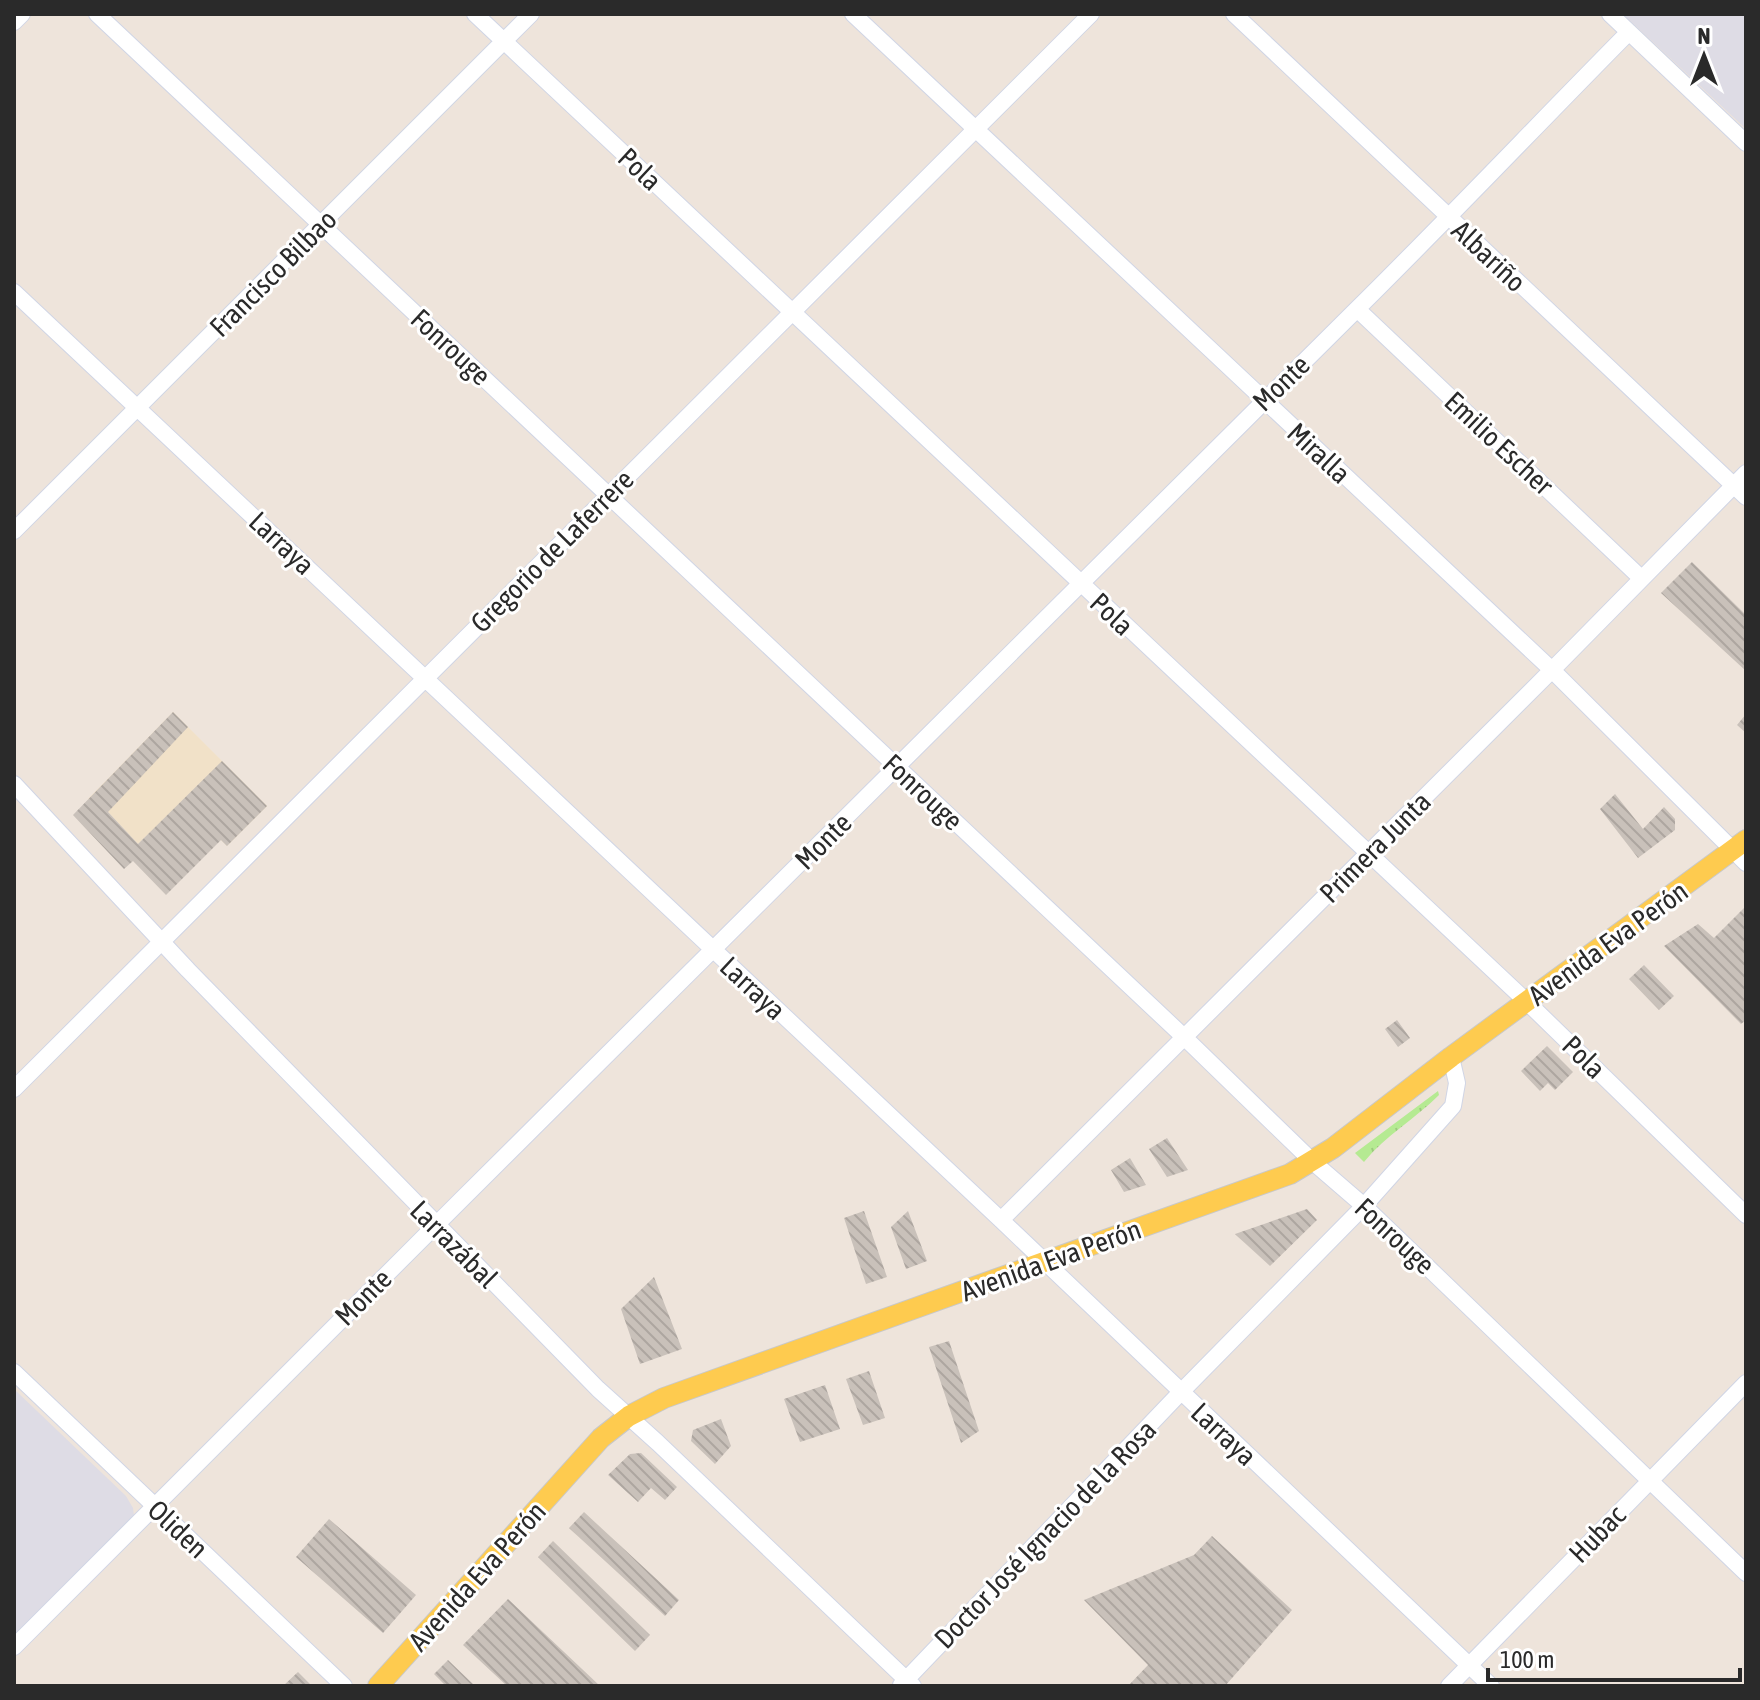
<svg xmlns="http://www.w3.org/2000/svg" width="1760" height="1700" viewBox="0 0 1760 1700" font-family="'Asap Condensed',sans-serif">
<style>
.industrial{fill:#dedce5}
.education{fill:#f1e1c8}
.grass{fill:url(#grass-tufts)}
.building{fill:url(#building-back-hatch)}
.lines{fill:none;stroke-linecap:round;stroke-linejoin:round}
.minor-casing{stroke:#d0d5e5;stroke-width:18}
.major-casing{stroke:#c8c8c8;stroke-width:22}
.minor{stroke:#fff;stroke-width:16}
.major{stroke:#fecb4f;stroke-width:20}
.labels{text-anchor:middle;stroke-width:6;stroke-linejoin:round;paint-order:stroke}
.street-label{font-size:28px;fill:#2a2a2a;stroke:#fff}
</style>
<defs>
<pattern id="grass-tufts" width="24" height="20" patternUnits="userSpaceOnUse" patternTransform="scale(2)"><rect width="24" height="20" fill="#b5ea92"/><path d="M3 7l-1-3M5 7V3M7 7l1-3M15 17l-1-3M17 17v-4M19 17l1-3" fill="none" stroke="#9cc97e"/></pattern>
<pattern id="building-back-hatch" width="6" height="6" patternUnits="userSpaceOnUse" patternTransform="scale(2)"><rect width="6" height="6" fill="#c9c1ba"/><path d="M-1 5l2 2M0 0l6 6M5-1l2 2" fill="none" stroke="#ada6a0"/></pattern>
</defs>
<rect width="100%" height="100%" fill="#eee4db"/>
<path class="industrial" d="M1623,14h123v115z
M14,1389l112,107 7,12 1,8 -120,131z"/>
<path class="education" d="M173,712l94,94 -40,40 -45,-44 -44,42 -30,-32 -4,4 -16,-17z"/>
<path class="grass" d="M1438,1091l1,4c-24,24 -53,40 -75,67l-9,-9z"/>
<path class="building" d="M1692,562l54,53v56l-85,-78z
M173,712l15,15 -80,85 30,32 84,-83 45,45 -40,40 -6,-6 -55,55 -33,-34 -9,8 -51,-54z
M1746,714v19l-9,-8z
M1615,794l28,35 21,-22 11,12v11l-37,28 -38,-49z
M1746,906v114l-5,4 -77,-78 34,-22 16,14z
M1644,965l30,31 -15,14 -30,-31z
M1397,1020l13,18 -12,9 -13,-18z
M1547,1046l26,26 -18,18 -7,-7 -8,8 -19,-20z
M1167,1138l21,32 -21,7 -18,-28z
M1130,1158l16,27 -22,7 -13,-22z
M1307,1209l10,11 -47,46 -35,-32z
M864,1211l23,66 -21,7 -22,-66z
M908,1211l19,50 -21,8 -15,-42z
M654,1277l28,72 -42,15 -19,-55z
M949,1341l30,90 -18,12 -32,-96z
M869,1371l16,47 -22,7 -17,-46z
M825,1385l15,44 -40,13 -16,-43z
M721,1419l10,27 -16,18 -24,-23 2,-11z
M641,1453l36,34 -12,13 -14,-12 -13,14 -30,-27 22,-21z
M584,1512l95,88 -14,16 -96,-88z
M329,1519l87,76 -33,38 -87,-76z
M1212,1536l80,74 -67,76h-97l20,-21 -64,-65 110,-45z
M553,1541l97,94 -15,16 -97,-94z
M508,1599l92,87h-93l-44,-41z
M448,1660l27,26h-29l-12,-12z
M298,1672l14,14h-29z"/>
<g class="lines">
<defs>
<path id="minor" d="M97,14l1087,1023 129,125 51,44 382,367
M475,14l1052,988 219,213
M853,14l699,656 194,193
M1234,14l512,483
M1610,14l136,129
M14,22l8,-8
M14,292l987,928 490,466
M1357,309l284,269
M14,531l517,-517
M14,784l174,186 410,419 60,54 255,243
M14,1089l1077,-1075
M1001,1220l551,-550 194,-197
M14,1372l330,314
M14,1647c446,-447 893,-892 1342,-1337 92,-91 182,-186 273,-278
M901,1685l279,-292 184,-187 89,-100 4,-23 -6,-26
M1449,1686l297,-303"/>
<path id="major" d="M378,1686l223,-248 28,-22 35,-18 626,-224 43,-26 118,-91 295,-217"/>
</defs>
<use href="#minor" class="minor-casing"/>
<use href="#major" class="major-casing"/>
<use href="#minor" class="minor"/>
<use href="#major" class="major"/>
</g>
<g class="labels">
<g class="street-label">
<text transform="translate(640 169) rotate(43)" y="10">Pola</text>
<text transform="translate(1489 256) rotate(43)" y="10">Albariño</text>
<text transform="translate(273 273) rotate(-45)" y="10">Francisco Bilbao</text>
<text transform="translate(451 347) rotate(43)" y="10">Fonrouge</text>
<text transform="translate(1281 383) rotate(-44)" y="10">Monte</text>
<text transform="translate(1499 443) rotate(43)" y="10">Emilio Escher</text>
<text transform="translate(1319 453) rotate(43)" y="10">Miralla</text>
<text transform="translate(282 543) rotate(43)" y="10">Larraya</text>
<text transform="translate(552 551) rotate(-45)" y="10">Gregorio de Laferrere</text>
<text transform="translate(1112 614) rotate(43)" y="10">Pola</text>
<text transform="translate(923 792) rotate(43)" y="10">Fonrouge</text>
<text transform="translate(823 841) rotate(-45)" y="10">Monte</text>
<text transform="translate(1375 847) rotate(-45)" y="10">Primera Junta</text>
<text transform="translate(1608 943) rotate(-36)" y="10">Avenida Eva Perón</text>
<text transform="translate(753 988) rotate(43)" y="10">Larraya</text>
<text transform="translate(1584 1057) rotate(44)" y="10">Pola</text>
<text transform="translate(1395 1236) rotate(43)" y="10">Fonrouge</text>
<text transform="translate(454 1244) rotate(45)" y="10">Larrazábal</text>
<text transform="translate(1051 1260) rotate(-20)" y="10">Avenida Eva Perón</text>
<text transform="translate(363 1297) rotate(-45)" y="10">Monte</text>
<text transform="translate(1224 1434) rotate(43)" y="10">Larraya</text>
<text transform="translate(178 1529) rotate(43)" y="10">Oliden</text>
<text transform="translate(1045 1534) rotate(-46)" y="10">Doctor José Ignacio de la Rosa</text>
<text transform="translate(1597 1534) rotate(-46)" y="10">Hubac</text>
<text transform="translate(477 1576) rotate(-48)" y="10">Avenida Eva Perón</text>
</g>
</g>
<rect width="1760" height="1700" fill="none" stroke="#2a2a2a" stroke-width="32"/>
<g transform="translate(1704 56)" stroke="#ffffff" stroke-width="6" paint-order="stroke">
<path d="M0-6L14 30L0 20L-14 30Z" fill="#2a2a2a"/>
<text y="-12" font-size="22" font-weight="bold" text-anchor="middle" fill="#2a2a2a">N</text>
</g>
<path d="M1488 1668v12h252v-12" fill="none" stroke="#2a2a2a" stroke-width="4"/>
<text x="1500" y="1668" font-size="24" fill="#2a2a2a" stroke="#ffffff" stroke-width="6" paint-order="stroke">100 m</text>
</svg>
